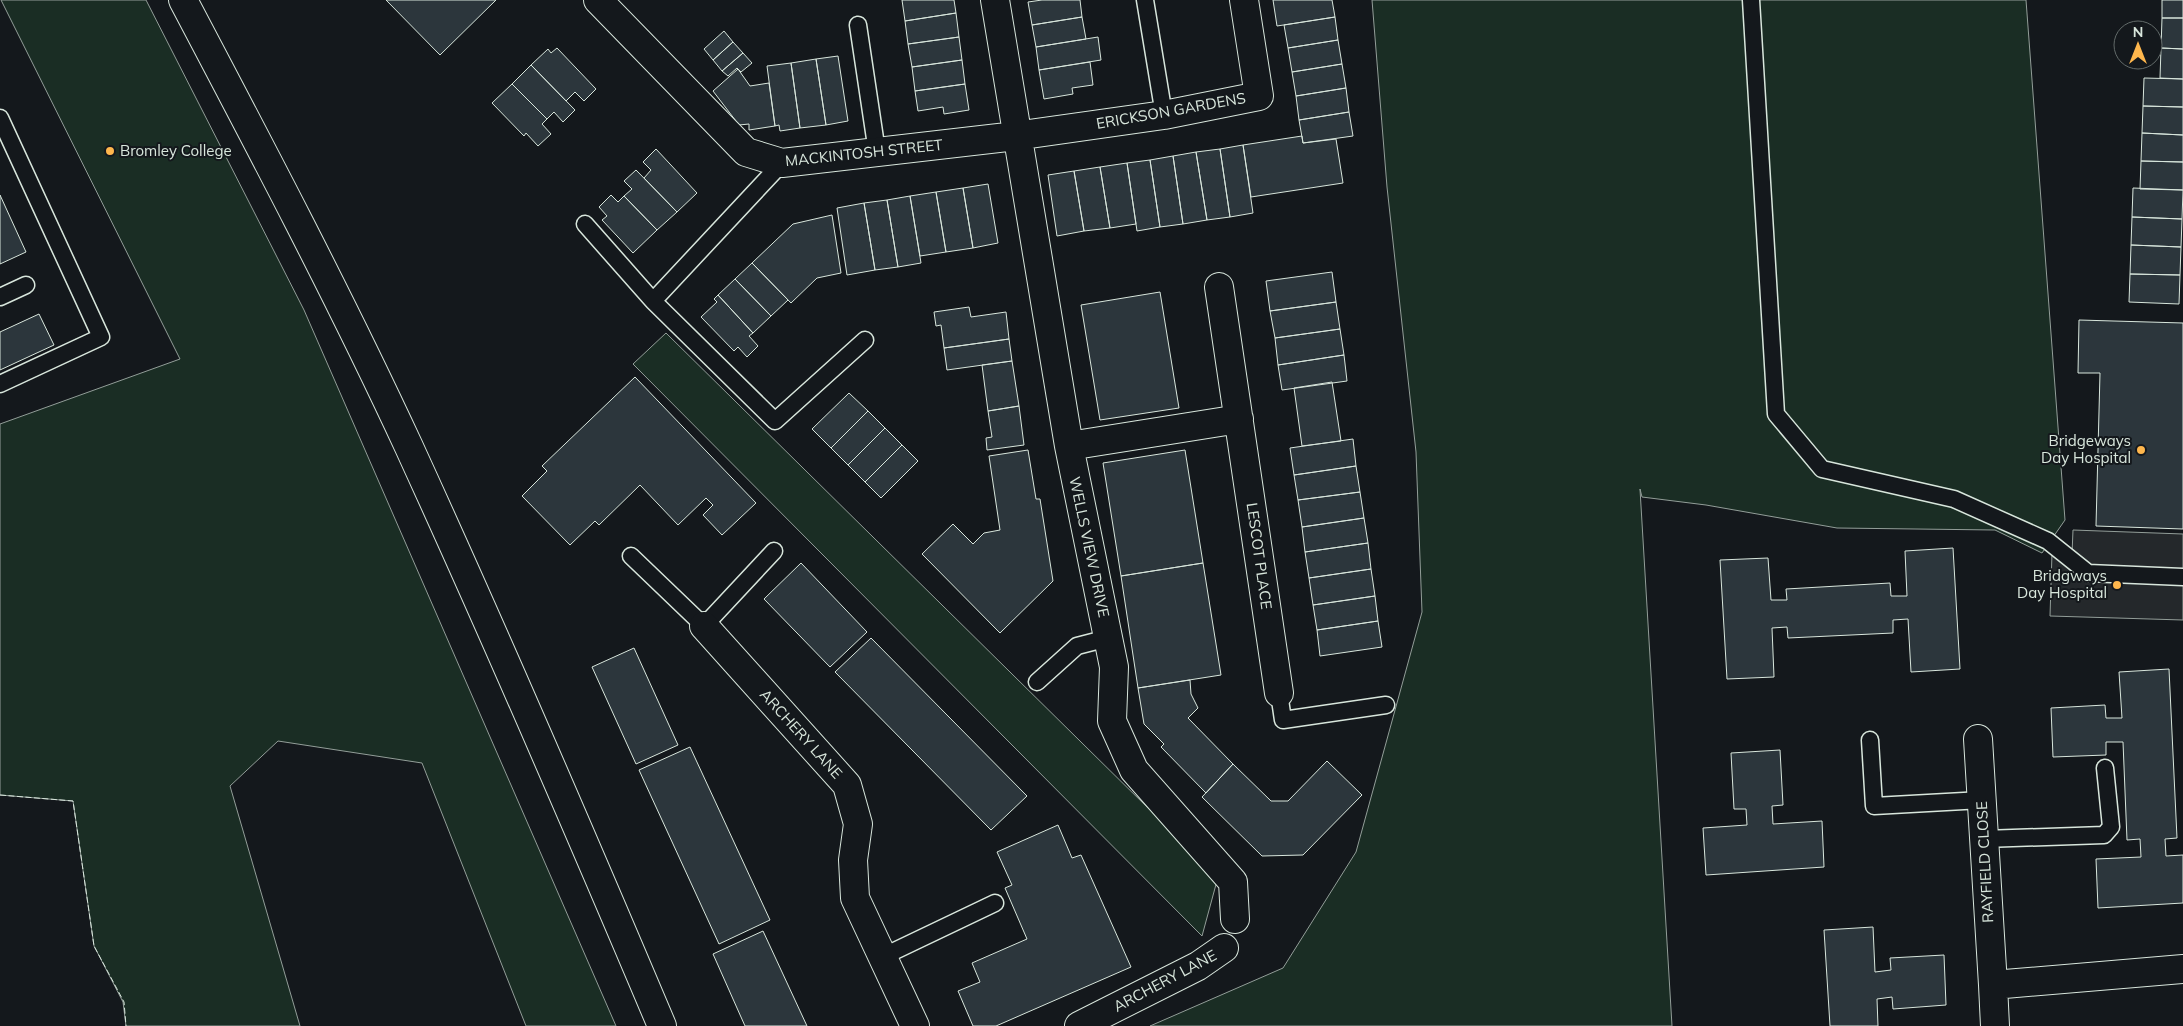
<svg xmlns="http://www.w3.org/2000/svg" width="2183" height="1026" viewBox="0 0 2183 1026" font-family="Mulish,sans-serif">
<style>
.green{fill:#1a2d24;stroke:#939e99}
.parking{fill:#24282b;stroke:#939e99}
.building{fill:#2c363c;stroke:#d8e6dc}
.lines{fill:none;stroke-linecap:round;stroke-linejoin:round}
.lane-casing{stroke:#d8e6dc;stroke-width:19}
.street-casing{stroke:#d8e6dc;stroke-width:30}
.primary-casing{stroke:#d8e6dc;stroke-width:30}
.lane{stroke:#14181c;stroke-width:16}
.street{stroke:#14181c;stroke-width:28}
.primary{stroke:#14181c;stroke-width:28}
.fence{stroke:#d8e6dc;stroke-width:1;stroke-dasharray:6 2.5;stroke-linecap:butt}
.poi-dot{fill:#ffb74d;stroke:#14181c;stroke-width:2}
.labels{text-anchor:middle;stroke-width:4;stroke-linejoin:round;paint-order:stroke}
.street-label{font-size:15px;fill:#d8e6dc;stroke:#14181c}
.poi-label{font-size:15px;fill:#d8e6dc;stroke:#14181c;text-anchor:end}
</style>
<rect width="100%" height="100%" fill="#14181c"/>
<path class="green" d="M1,0h145l158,310 312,716h-90l-104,-263 -144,-22 -48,45 70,240h-174l-3,-24 -29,-56 -21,-145 -73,-6v-371l180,-65z
M1372,0h654l39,520 -23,33 -47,-23 -158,-2 -131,-23 -64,-8 -2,-8 32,537h-522l133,-58 73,-116 66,-240 -6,-160 -29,-265z
M666,333l552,544 -16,59 -569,-572z"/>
<path class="parking" d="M2073,530l110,4v86l-133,-4 2,-63 20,1z"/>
<path class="building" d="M386,0h110l-56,55z
M902,0h52l2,13 -51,8z
M1042,0h38l2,17 -50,8 -4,-23z
M1273,0h59l3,17 -58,9z
M2162,0h21v18h-21z
M956,13l3,24 -51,7 -3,-23z
M1082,17l4,22 -50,8 -4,-22z
M1335,17l3,23 -50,8 -4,-23z
M2162,18h21v31l-22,-1z
M724,31l9,11 -20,18 -9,-11z
M959,37l3,23 -50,7 -4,-23z
M1098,37l3,23 -62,10 -3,-23z
M1338,40l4,24 -50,8 -4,-24z
M733,42l10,11 -21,18 -9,-11z
M557,48l39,41 -12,12 -9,-9 -9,9 -35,-36 17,-16 3,4z
M2161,48l22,1v30l-23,-1z
M743,53l9,10 -11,9 -4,-4 -9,8 -6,-5z
M838,56l10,65 -22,4 -10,-66z
M816,59l10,66 -26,3 -9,-65z
M962,60l3,24 -50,7 -3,-24z
M1090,62l3,23 -21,3 1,6 -29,5 -5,-29z
M791,63l9,65 -20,3 -1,-6 -4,1 -8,-60z
M1342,64l4,24 -50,8 -4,-24z
M531,65l44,45 -12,12 -9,-10 -7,7 -35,-35z
M738,69l12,17 19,-3 6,43 -26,4v-6l-10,1 -26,-34z
M2144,78l39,1v28l-40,-1z
M512,84l35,35 -5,5 9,10 -13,12 -12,-13 -2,3 -32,-33z
M965,84l4,26 -25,4 -1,-7 -25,4 -3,-20z
M1346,88l3,24 -50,8 -3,-24z
M2143,106l40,1v28l-41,-2z
M1349,112l4,24 -50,7 -4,-23z
M2142,133l41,2v27l-42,-1z
M1302,136l1,7 33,-4 7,44 -92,14 -8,-52z
M1243,145l10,68 -23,4 -10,-68z
M656,149l41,44 -20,19 -33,-34 7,-8 -8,-8z
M1220,149l10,68 -23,3 -11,-68z
M1196,152l11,68 -24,4 -10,-68z
M1173,156l10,68 -23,3 -10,-67z
M1150,160l10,67 -23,4 -10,-68z
M2141,161l42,1v28l-43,-1z
M1127,163l9,61 -26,4 -10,-61z
M1100,167l10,61 -26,3 -10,-60z
M636,170l41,42 -20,18 -33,-34 8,-7 -8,-8z
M1074,171l10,60 -27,5 -9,-61z
M988,184l10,59 -25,5 -10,-60z
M963,188l10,60 -27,4 -10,-60z
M2133,188l50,2 -1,29 -50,-2z
M936,192l10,60 -26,4 -10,-60z
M0,195l26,57 -26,12z
M611,195l7,7 6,-6 33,34 -24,23 -31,-33 5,-4 -8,-9z
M910,196l11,67 -23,4 -11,-67z
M887,200l11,67 -23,3 -11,-67z
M864,203l11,67 -28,5 -10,-67z
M832,215l9,58 -24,5 -26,25 -39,-40 41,-39z
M2132,217l50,2 -1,28 -50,-2z
M2131,245l50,2 -1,28 -50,-1z
M752,263l36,37 -17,16 -36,-37z
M1332,272l4,30 -66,9 -4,-30z
M2130,274l50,1 -1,29 -50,-2z
M735,279l36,37 -18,17 -35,-38z
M1160,292l19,116 -79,12 -19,-115z
M718,295l35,38 -4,3 9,10 -11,11 -9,-10 -4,4 -33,-34 16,-15 -3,-3z
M1336,302l4,27 -65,9 -5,-27z
M969,307l2,10 35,-5 3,27 -65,9 -3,-23 -5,1 -2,-14z
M39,314l15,31 -54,25v-38z
M2079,320l104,3v206l-87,-3 4,-153h-22z
M1340,329l4,26 -66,10 -3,-27z
M1009,339l3,22 -65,9 -3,-22z
M1344,355l3,26 -65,9 -4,-25z
M1012,361l7,45 -31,5 -6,-46z
M635,377l121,126 -34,32 -19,-20 10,-10 -7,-7 -28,27 -38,-40 -41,40 -4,-4 -25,24 -48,-49 25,-25 -5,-5z
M1332,382l9,59 -39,5 -8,-58z
M849,393l19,18 -37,37 -19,-19z
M1019,406l5,39 -37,5 -1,-12 6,-1 -4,-26z
M868,411l17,17 -37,37 -17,-17z
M885,428l17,17 -37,37 -17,-17z
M1353,439l3,27 -62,9 -4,-27z
M902,445l16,16 -37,37 -16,-16z
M1028,450l8,49h4l13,82 -53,52 -78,-79 31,-30 20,20 11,-11 16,-3 -11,-74z
M1185,450l18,113 -82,13 -18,-113z
M1356,466l4,26 -62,8 -4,-25z
M1360,492l4,26 -62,9 -4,-27z
M1364,518l4,25 -63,9 -3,-25z
M1368,543l3,26 -62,9 -4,-26z
M1953,548l7,121 -49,3 -3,-53 -15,1v13l-105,5 -1,-11 -15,1 2,49 -47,2 -7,-119 48,-2 3,42h16l-1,-11 104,-6 1,13h16l-2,-45z
M801,563l66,69 -37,35 -66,-68z
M1203,563l18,112 -83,13 -17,-112z
M1371,569l4,27 -62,9 -4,-27z
M1375,596l3,25 -61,9 -4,-25z
M1378,621l4,26 -62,9 -3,-26z
M871,638l156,158 -36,34 -156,-158z
M634,648l44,97 -42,19 -44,-97z
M2169,669l8,169 -12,1 1,17 17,-1v48l-85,5 -2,-49 45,-2 -1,-18 -13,1 -4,-98h-17v13l-53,2 -2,-49 54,-3 1,13h16l-3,-46z
M1190,680l1,14 7,14 -10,10 45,46 -27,29 -45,-46 3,-3 -20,-20 -6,-36z
M690,747l80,173 -51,24 -80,-174z
M1780,750l3,55 -11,1 1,18 49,-3 2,46 -118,8 -3,-47 44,-3 -1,-16h-12l-3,-56z
M1327,761l35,34 -59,60 -41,1 -60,-59 31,-33 38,37h17z
M1058,825l14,33 9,-3 50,112 -135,59h-23l-15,-35 22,-9 -8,-19 55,-24 -22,-51 7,-3 -15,-33z
M1873,927l2,45 16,-2 -1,-12 54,-3 2,50 -53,4 -1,-12 -15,2 1,27h-48l-6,-96z
M763,931l44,95h-62l-32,-72z"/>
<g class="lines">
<defs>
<path id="lane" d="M1145,0l19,115
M1751,0l25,414 46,55 132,30 94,42 40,32 95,4
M858,25l19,127
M0,118l101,219 -101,47
M782,163l-129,138 122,120 90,-81
M585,224l68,77
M0,297l26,-12
M631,556l73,70 70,-75
M1037,682l40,-36 31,-8
M1279,693l4,27 103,-15
M1870,740l4,66 108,-6
M1984,839l120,-4 7,-8 -6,-59
M882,957l113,-54"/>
<path id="street" d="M598,0l148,152 36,11 234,-27 148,-21 95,-19 -15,-96
M995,0l74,446 45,221 -2,54 22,49 99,112 2,37
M1219,287l60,406
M1069,446l170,-27
M704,626l143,159 11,39 -5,36 2,38 60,128
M1978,739l15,246
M1079,1026l119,-60 26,-18
M1995,1026l-2,-41 190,-16"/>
<path id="primary" d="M183,0c78,148 156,296 226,447 88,192 171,385 253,579"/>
</defs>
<use href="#lane" class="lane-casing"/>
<use href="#street" class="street-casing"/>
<use href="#primary" class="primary-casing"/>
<use href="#lane" class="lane"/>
<use href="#street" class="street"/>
<use href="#primary" class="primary"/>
<path class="fence" d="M0,795l73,6 21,145 30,56 2,24"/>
</g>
<g class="poi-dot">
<circle cx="110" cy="151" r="5"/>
<circle cx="2141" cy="450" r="5"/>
<circle cx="2117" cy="585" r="5"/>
</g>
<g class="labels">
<g class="street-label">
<text transform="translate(1171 111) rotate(-10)" y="5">ERICKSON GARDENS</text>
<text transform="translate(864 153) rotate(-6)" y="5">MACKINTOSH STREET</text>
<text transform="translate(1089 547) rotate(78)" y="5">WELLS VIEW DRIVE</text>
<text transform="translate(1259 556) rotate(82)" y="5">LESCOT PLACE</text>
<text transform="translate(801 734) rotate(48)" y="5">ARCHERY LANE</text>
<text transform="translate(1985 862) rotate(-93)" y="5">RAYFIELD CLOSE</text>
<text transform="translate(1165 981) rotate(-28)" y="5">ARCHERY LANE</text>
</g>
<g class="poi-label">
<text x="120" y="156" text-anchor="start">Bromley College</text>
<text x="2131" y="446">Bridgeways<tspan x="2131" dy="17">Day Hospital</tspan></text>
<text x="2107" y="581">Bridgways<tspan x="2107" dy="17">Day Hospital</tspan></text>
</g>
</g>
<g transform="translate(2138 45)"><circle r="24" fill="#14181c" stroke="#626a69"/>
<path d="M0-4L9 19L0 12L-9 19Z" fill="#ffb74d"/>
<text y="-8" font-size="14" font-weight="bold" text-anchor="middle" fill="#d8e6dc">N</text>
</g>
</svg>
